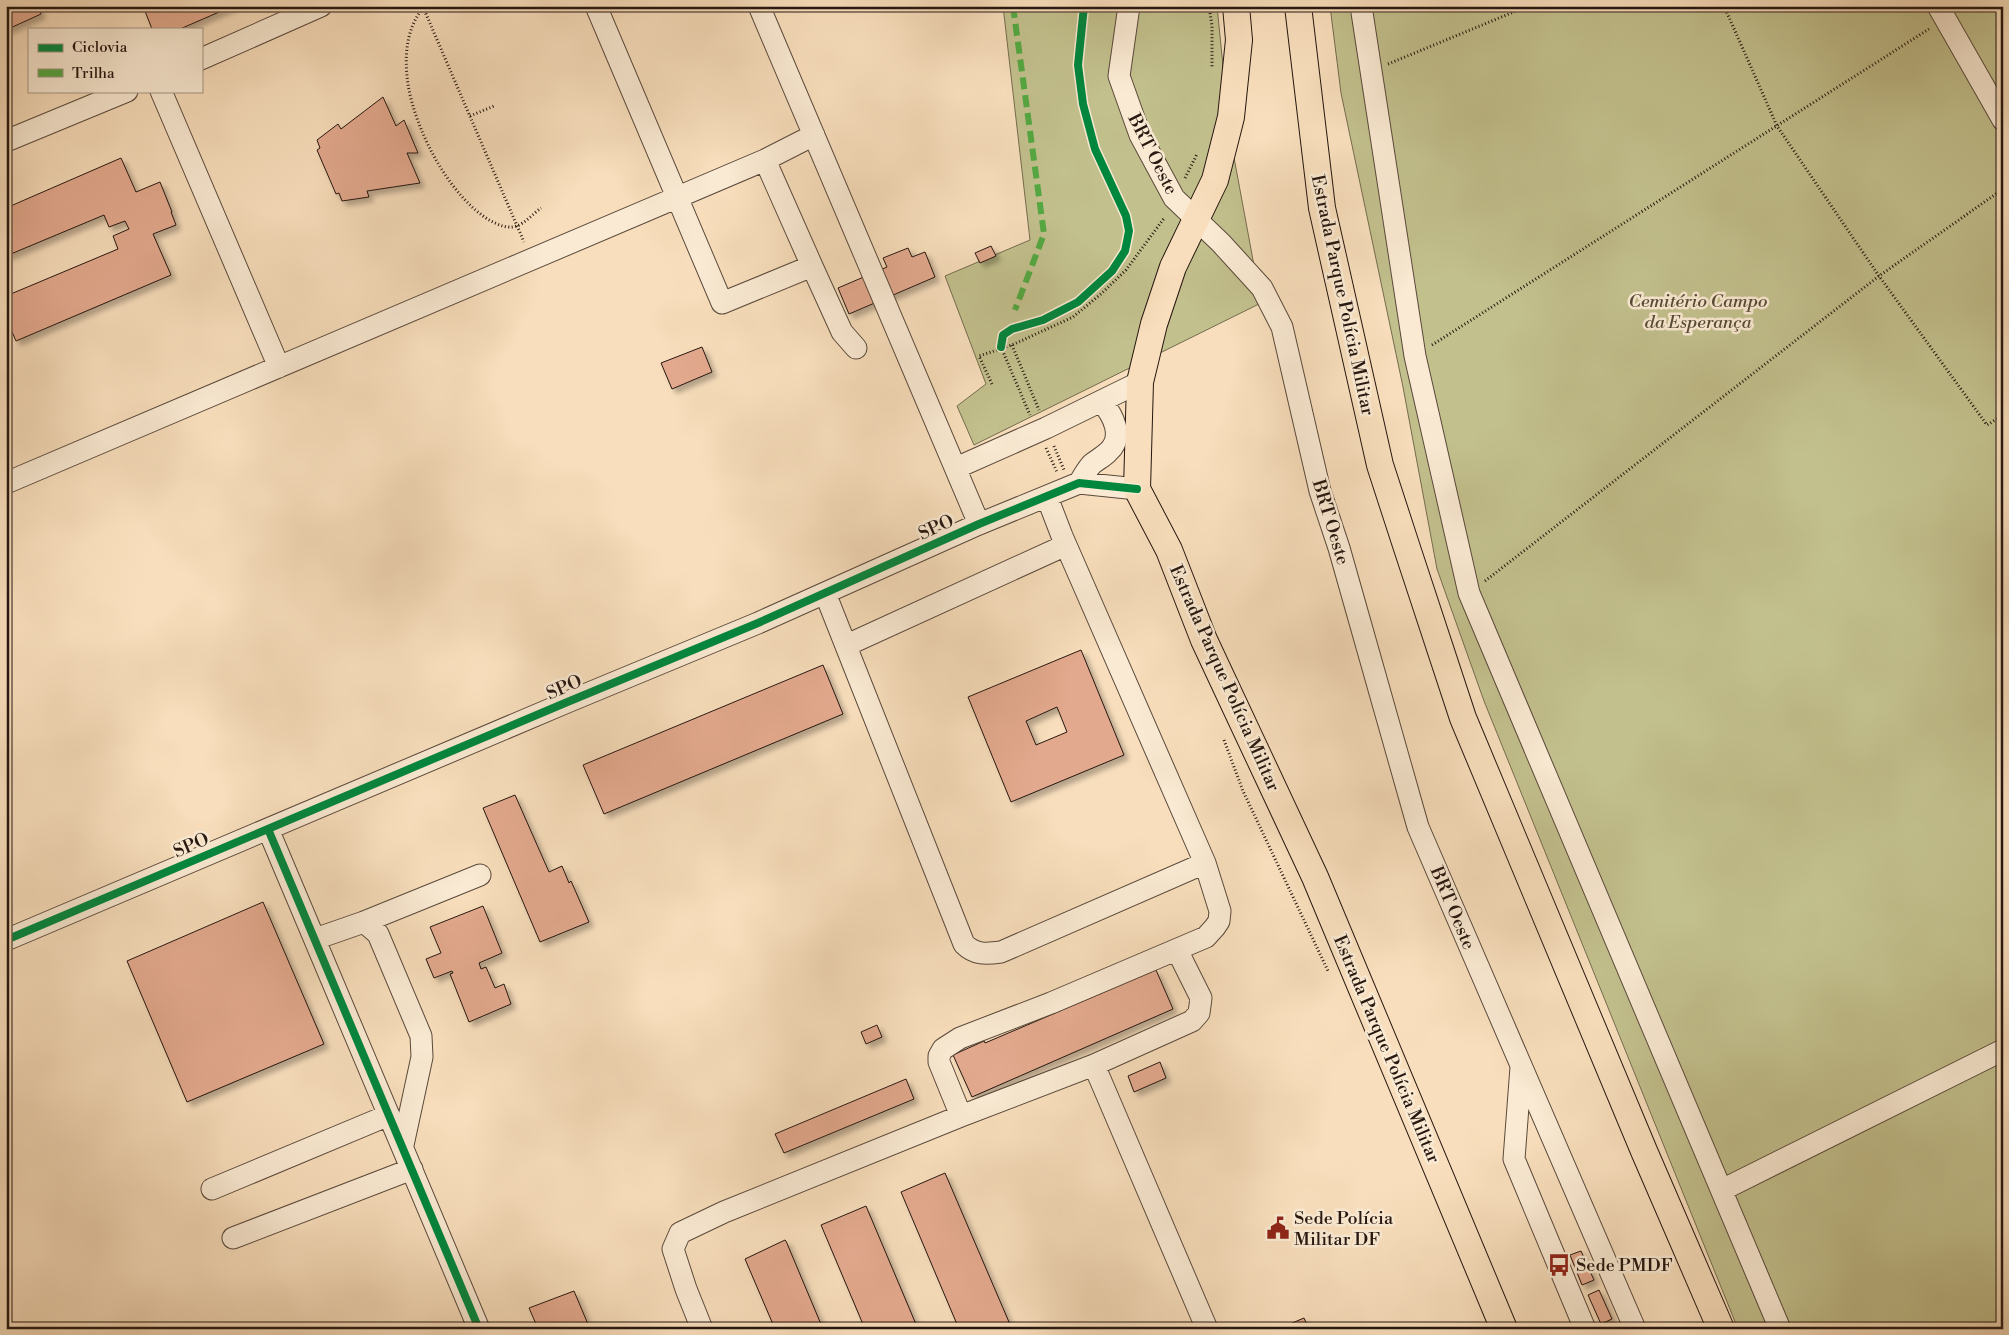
<svg xmlns="http://www.w3.org/2000/svg" width="2009" height="1335" viewBox="0 0 2009 1335" font-family="'Libre Bodoni',serif">
<style>
.green{fill:#c2c08d;stroke:#746c4e}
.building{fill:#e3a98e;stroke:#261710;fill-rule:evenodd;filter:url(#shadow)}
.lines{fill:none;stroke-linecap:round;stroke-linejoin:round}
.minor-casing{stroke:#5a493b;stroke-width:23}
.major-casing{stroke:#261710;stroke-width:28}
.path{stroke:#261710;stroke-width:3;stroke-dasharray:1 2.5;stroke-linecap:butt}
.minor{stroke:#faead3;stroke-width:21}
.major{stroke:#f8debc;stroke-width:26}
.quiet{stroke:#53a942;stroke-width:6;stroke-dasharray:12 6;stroke-linecap:butt}
.cycleway-casing{stroke:#faead3;stroke-width:11}
.cycleway{stroke:#00873e;stroke-width:8}
.labels{text-anchor:middle;stroke-width:5;stroke-linejoin:round;paint-order:stroke}
.street-label{font-size:18px;fill:#261710;stroke:#faead3}
.park-label{font-size:18px;font-style:italic;fill:#554a36;stroke:#faead3}
.poi-label{font-size:18px;fill:#261710;stroke:#faead3;text-anchor:start}
</style>
<defs>
<filter id="shadow"><feDropShadow dx="4.5" dy="4.5" stdDeviation="2.5" flood-color="#0004"/></filter>
</defs>
<rect width="100%" height="100%" fill="#f8debc"/>
<filter id="stains"><feTurbulence type="fractalNoise" baseFrequency=".004" numOctaves="4"/><feColorMatrix values="0 0 0 0 .2 0 0 0 0 .09 0 0 0 0 .02 0 0 0 .5 -.17"/></filter>
<radialGradient id="worn" r=".72"><stop offset=".6" stop-color="#630" stop-opacity="0"/><stop offset="1" stop-color="#630" stop-opacity=".3"/></radialGradient>
<path class="green" d="M1003,6h214l13,130 31,167 -287,142 -17,-39 29,-22 -41,-108 85,-36z
M1330,6h673v1323h-265l-254,-628 -47,-132 -34,-182 -62,-294z"/>
<path class="building" d="M6,6h32l3,8 -35,16z
M143,6h90l-53,23h-28z
M383,97l13,29 8,-6 14,33h-11l13,30 -53,8 2,6 -27,4 -3,-8 -3,1 -19,-44 3,-2 -3,-8 21,-16 3,5z
M121,158l15,34 24,-10 12,30h-1l5,13 -23,9 18,41 -155,66 -10,-23v-22l112,-47 -5,-13 16,-7 -4,-8 -16,6 -5,-12 -98,41v-48z
M991,246l5,10 -16,7 -5,-10z
M908,248l4,9 13,-5 10,25 -86,37 -11,-26 49,-21 -4,-9z
M702,347l10,25 -40,17 -11,-26z
M1081,650l43,105 -113,47 -43,-105zM1057,707l10,25 -31,13 -10,-24z
M823,665l20,49 -239,100 -21,-49z
M515,795l34,77 13,-6 7,17 2,-2 18,41 -49,20 -57,-134z
M263,902l61,142 -137,58 -60,-141z
M483,906l19,47 -23,10 2,6 5,-2 9,21 9,-4 7,20 -42,18 -19,-48 3,-1 -1,-2 -18,7 -8,-19 15,-6 -11,-26z
M1156,970l17,39 -201,88 -19,-42 31,-14 1,2z
M877,1025l5,12 -16,7 -5,-12z
M1160,1062l6,16 -32,14 -6,-16z
M906,1079l8,20 -130,54 -9,-19z
M945,1173l67,156h-53l-58,-137z
M866,1206l52,123h-53l-44,-104z
M785,1240l1,1 37,88h-48l-30,-70z
M1581,1251l13,29 -12,5 -12,-30z
M1599,1290l13,29 -11,5 -13,-29z
M574,1291l16,38h-59l-1,-2 6,-3 -7,-16z
M1304,1318l5,11h-31z"/>
<g class="lines">
<defs>
<path id="minor" d="M596,6l126,297 90,-37 -47,-106
M759,6l220,518
M1129,6l-10,70 21,59 34,63 47,45 41,45 20,39 38,164 19,57 79,279 217,502
M1361,6l54,350 54,237 311,736
M1938,6l65,114
M201,59l120,-53
M161,91l118,276
M6,141l121,-50
M812,266l30,66 14,16
M956,468l90,-40 94,-46
M6,483l759,-323 49,-25
M1079,483c4,-6 8,-14 13,-19 5,-4 11,-7 16,-12 17,-15 5,-37 -7,-51
M825,593l139,351c11,11 22,10 37,8l204,-89
M847,645l219,-100
M268,829l211,500
M364,922l116,-47
M315,939l49,-17 14,12 43,102 1,21 -19,88
M6,940l559,-237 193,-80 221,-99 100,-41 58,6
M1094,1065l113,264
M1521,1067l-7,92 71,170
M961,1116l-22,-54v-6l4,-7 17,-11 91,-35 155,-66 9,-10 4,-6 1,-10 -15,-48 -143,-327 -15,-39
M212,1189l177,-74
M1722,1190l281,-140
M233,1238l179,-69
M702,1329l-16,-40 -13,-40 7,-16 44,-21 237,-96 133,-51 98,-44 7,-8 2,-15 -24,-48"/>
<path id="major" d="M1236,6l3,34 -8,77 -16,63 -42,87 -19,57 -14,58 -3,107 32,61 35,90 111,237 189,452
M1298,6l24,202 58,257 26,80 57,173 181,433 77,178"/>
</defs>
<use href="#minor" class="minor-casing"/>
<use href="#major" class="major-casing"/>
<path class="path" d="M1209,6l3,20v42
M1724,6l53,120 102,150 108,149 16,-10
M423,7l101,235
M423,8c-17,21 -19,49 -15,76 7,46 42,114 83,137 8,4 16,8 26,5 8,-3 17,-13 24,-18
M1388,64l140,-58
M470,116l24,-10
M1185,178l12,-24
M1012,345l27,65
M1432,345l497,-316
M1001,347l29,68
M992,384l-13,-28 33,-11 61,-28 28,-23 25,-24 39,-53
M1054,446l10,24
M1046,448l11,24
M1485,581l394,-305 124,-87
M1224,740l19,51 85,180"/>
<use href="#minor" class="minor"/>
<use href="#major" class="major"/>
<path class="quiet" d="M1013,6l31,228 -29,76"/>
<defs>
<path id="cycleway" d="M1001,347l2,-12 9,-6 31,-9 35,-18 34,-31 13,-20 4,-20 -3,-15 -31,-67 -12,-45 -5,-39 6,-59
M268,829l211,500
M6,940l559,-237 193,-80 221,-99 100,-41 58,6"/>
</defs>
<use href="#cycleway" class="cycleway-casing"/>
<use href="#cycleway" class="cycleway"/>
</g>
<defs>
<symbol id="civic-bare" viewBox="-9 -9 18 18"><path d="M-.6-6.5H3V-4.5H.6V-3L4-1V1h2V6H-6V1h2V-1L-.6-3ZM-1.2 2.5V6h2.4V2.5Z" fill="#8f2418" stroke="#faead3" stroke-width="2.5" paint-order="stroke"/></symbol>
<symbol id="bus-bare" viewBox="-9 -9 18 18"><path d="M-5-6H5V4H4V6H2V4H-2V6H-4V4H-5ZM-3.5-4V0h7V-4ZM-3.5 1.2v1.5H-2V1.2ZM2 1.2v1.5H3.5V1.2Z" fill="#8f2418" stroke="#faead3" stroke-width="2.5" paint-order="stroke"/></symbol>
</defs>
<g fill-rule="evenodd">
<use href="#civic-bare" x="1262" y="1212" width="32" height="32"/>
<use href="#bus-bare" x="1543" y="1249" width="32" height="32"/>
</g>
<g class="labels">
<g class="street-label">
<text transform="translate(1153 154) rotate(63)" y="6">BRT Oeste</text>
<text transform="translate(1343 295) rotate(78)" y="6">Estrada Parque Polícia Militar</text>
<text transform="translate(1331 522) rotate(73)" y="6">BRT Oeste</text>
<text transform="translate(936 527) rotate(-24)" y="6">SPO</text>
<text transform="translate(1225 678) rotate(66)" y="6">Estrada Parque Polícia Militar</text>
<text transform="translate(564 687) rotate(-23)" y="6">SPO</text>
<text transform="translate(191 845) rotate(-23)" y="6">SPO</text>
<text transform="translate(1453 908) rotate(67)" y="6">BRT Oeste</text>
<text transform="translate(1387 1049) rotate(67)" y="6">Estrada Parque Polícia Militar</text>
</g>
<g class="park-label">
<text x="1698" y="307">Cemitério Campo<tspan x="1698" dy="21">da Esperança</tspan></text>
</g>
<g class="poi-label">
<text x="1294" y="1224">Sede Polícia<tspan x="1294" dy="21">Militar DF</tspan></text>
<text x="1576" y="1271">Sede PMDF</text>
</g>
</g>
<rect width="2009" height="1335" fill="none" stroke="#f8debc" stroke-width="25"/>
<rect x="8" y="8" width="1994" height="1320" fill="none" stroke="#261710" stroke-width="2.5"/>
<rect x="12" y="12" width="1984" height="1310" fill="none" stroke="#261710"/>
<rect x="28" y="28" width="175" height="65" fill="#faead3" stroke="#a59685"/>
<rect x="38" y="44" width="25" height="8" fill="#00873e" stroke="#a59685"/>
<text x="72" y="52" font-size="15" fill="#261710">Ciclovia</text>
<rect x="38" y="69" width="25" height="8" fill="#53a942" stroke="#a59685"/>
<text x="72" y="78" font-size="15" fill="#261710">Trilha</text>
<rect width="100%" height="100%" filter="url(#stains)"/>
<rect width="100%" height="100%" fill="url(#worn)"/>
</svg>
